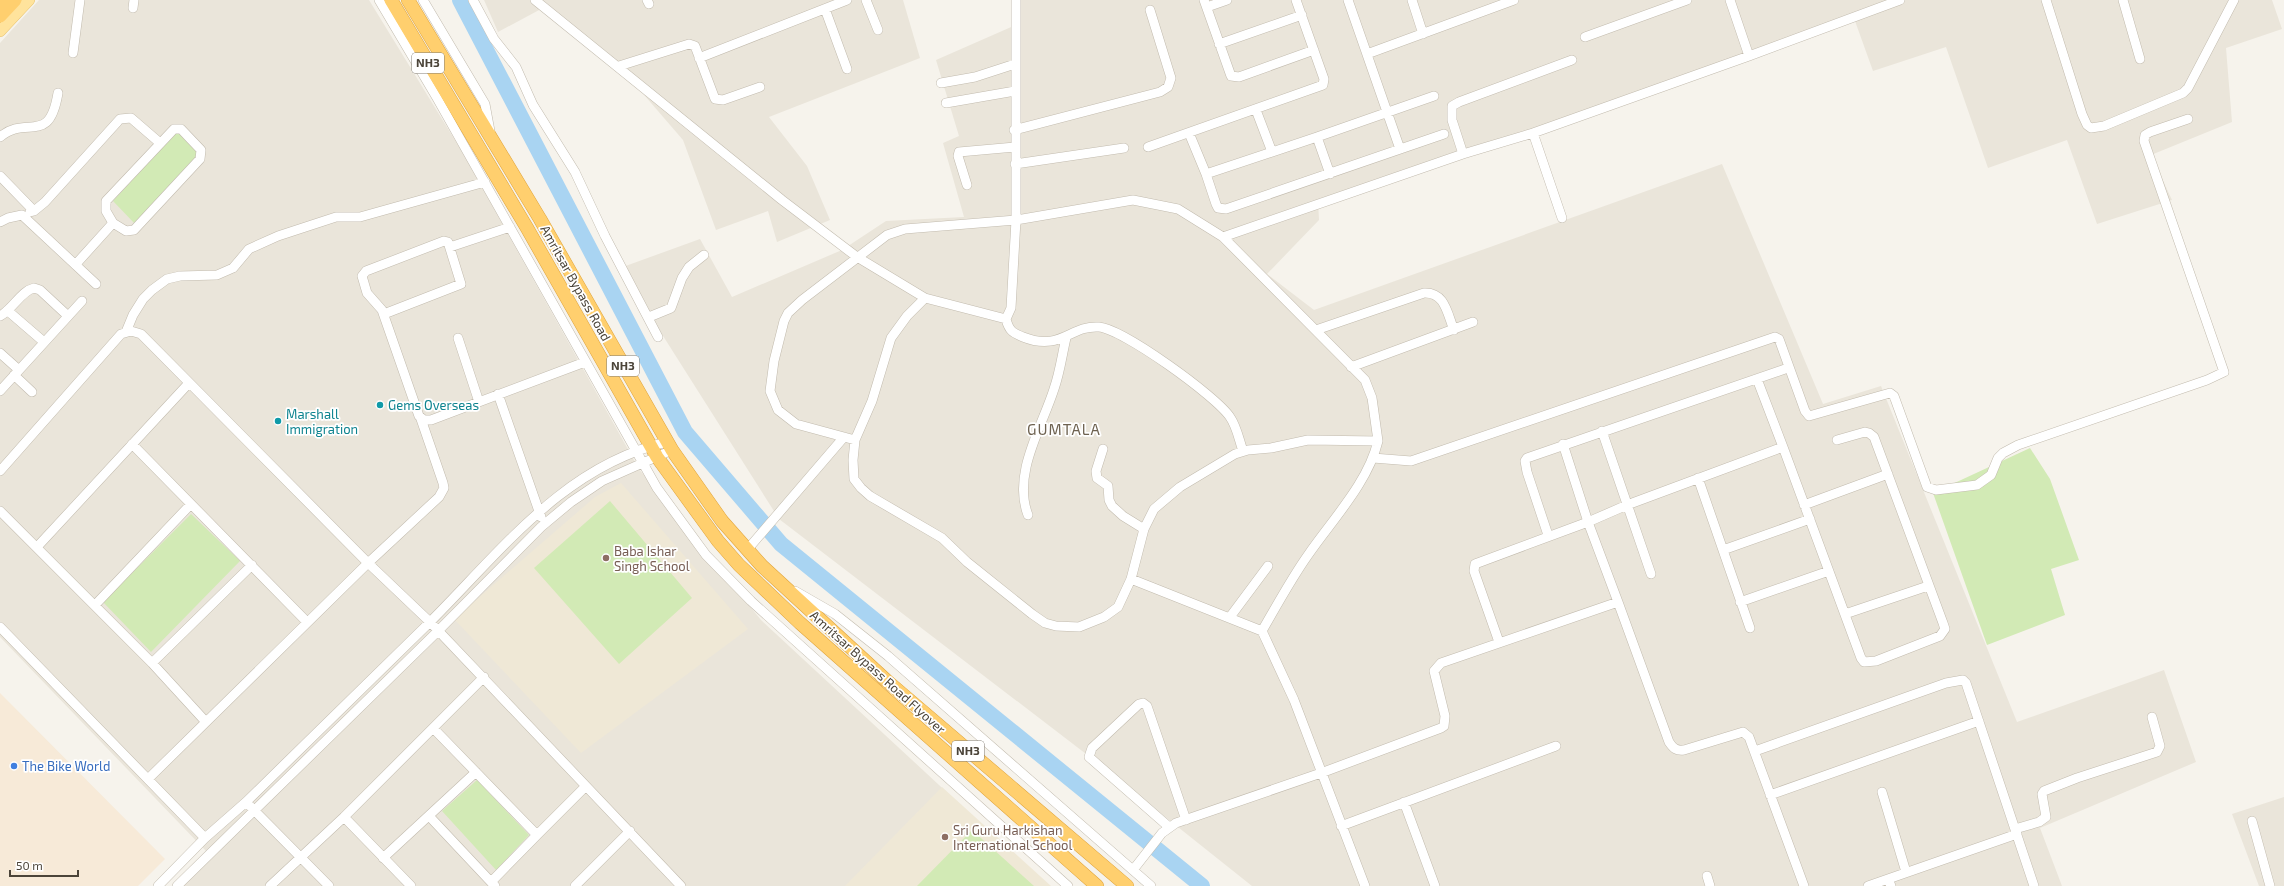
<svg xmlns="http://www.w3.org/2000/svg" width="2284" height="886" viewBox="0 0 2284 886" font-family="'Exo 2',sans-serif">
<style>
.residential{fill:#eae5da}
.commercial{fill:#f7ead8}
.education{fill:#efe8d6}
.green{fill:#d2eab5}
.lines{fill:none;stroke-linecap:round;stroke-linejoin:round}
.river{stroke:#a9d4f2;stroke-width:16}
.minor-casing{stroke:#c2bbae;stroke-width:10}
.major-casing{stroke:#e6c16a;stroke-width:12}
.highway-casing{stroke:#e0a43c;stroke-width:14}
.minor{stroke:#fff;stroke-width:9}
.major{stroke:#ffe39c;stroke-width:11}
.highway{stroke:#ffcf6e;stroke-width:13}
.culture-dot{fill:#0f9aa8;stroke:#fff;stroke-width:1.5}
.education-dot{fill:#8d6e63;stroke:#fff;stroke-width:1.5}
.shop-dot{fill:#3f7fe0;stroke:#fff;stroke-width:1.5}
.labels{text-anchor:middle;stroke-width:3.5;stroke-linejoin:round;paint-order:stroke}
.shield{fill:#fff;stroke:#817c74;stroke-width:1}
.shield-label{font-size:12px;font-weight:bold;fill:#4b4439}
.street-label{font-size:13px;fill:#4b4439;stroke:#fff}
.culture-label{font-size:13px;fill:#0d838f;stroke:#fff;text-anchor:start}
.education-label{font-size:13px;fill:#785e54;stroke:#fff;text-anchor:start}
.shop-label{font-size:13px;fill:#366cbe;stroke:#fff;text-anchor:start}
.quarter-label{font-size:15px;letter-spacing:1px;fill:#6e6250;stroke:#fff}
</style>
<rect width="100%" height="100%" fill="#f6f3ec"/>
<path class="residential" d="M39,0h330l92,150 178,319 122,151 287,266h-876l35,-34 -207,-215v-594z
M484,0h419l17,58 -151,59 38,49 23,54 -53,22 -9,-31 -52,19 -33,-90 -76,-88 -66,-43 -43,23z
M1018,0h1254l10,29 -56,19 6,74 -81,33 21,45 -75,24 -30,-84 -79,28 -42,-121 -73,24 -18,-50 -537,180 1,19 -52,54 47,36 408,-146 101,240 58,-18 136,336 147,-52 32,92 -156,66 22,58h-810l-162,-129 -311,-238 -159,-251 80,-29 32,58 110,-47 44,-29 78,-4 -21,-74 16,-7 -23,-76 82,-36z
M2284,797v89h-25l-27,-72z"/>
<path class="commercial" d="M0,693l165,166 -27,27h-138z"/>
<path class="education" d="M621,483l127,146 -167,124 -127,-134 141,-122z
M942,787l109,99h-206z"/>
<path class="green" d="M180,128l22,25 -66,72 -23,-24z
M2030,448l20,31 29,81 -28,9 14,46 -78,30 -54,-152z
M610,501l82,97 -73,66 -85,-96z
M191,514l49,47 -89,91 -48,-50z
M477,780l52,55 -33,35 -54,-59z
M972,830l62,56h-117z"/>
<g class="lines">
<path class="river" d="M460,0l225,432 96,112 421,342"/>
<defs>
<path id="minor" d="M379,0l58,98 220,390 49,67 45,46 317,285
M423,0l62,104 5,27
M473,0l21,39 22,28 17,38 42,67 30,64 53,101
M535,0l247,200 75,57 68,41
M647,0l2,4
M866,0l12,30
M1016,0v220l-5,88 -5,11 -81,-21 -18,18 -16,22 -19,63 -17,39 -2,20 1,19 7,9 9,8 72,42 25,24 65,52 13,9 11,3 23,1 25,-10 14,-10 13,-28 13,-50 10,-20 26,-22 55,-33 13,-4 23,-2 37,-8 70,1c-10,42 -46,79 -70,114 -17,24 -31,50 -46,76l32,69 71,186
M1204,0l27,76 8,1 75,-27
M1348,0l52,149
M1412,0l11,34
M1730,0l19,56
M2046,0l36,114 5,11 4,3 13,-2 79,-33 5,-5 46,-88
M2123,0l17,59
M1207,7l20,-7
M133,8l1,-8
M825,9l22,60
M1585,37l102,-37
M1219,44l83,-29
M73,53l7,-53
M1367,54l147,-54
M699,58l148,-58
M619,66l70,-22 6,2 20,53 8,1 37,-13
M941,83l34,-6 40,-13
M946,103l69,-12
M1256,110l16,42
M1014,130l146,-38 8,-5 3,-9 -21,-68
M1189,133l17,41 111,-37 13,37
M1533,133l29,85
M0,137c27,-23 49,10 58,-44
M1317,137l117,-41
M1148,147l175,-62 1,-6 -28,-79
M1463,154l-11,-34v-14l7,-4 113,-42
M1015,164l109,-16
M1206,174l10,30 2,4 8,1 218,-75
M0,176l34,35 -4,1
M967,185l-9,-29 1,-4 56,-5
M34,211l11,-9 75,-83 11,-1 29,25
M0,222l8,-4 14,-3 74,69
M1223,237l240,-83 70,-21 216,-77 151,-56
M450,247l60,-20
M76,264l37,-41 -7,-12v-10l68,-72h7l20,21 -1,9 -66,71 -8,1 -13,-8
M8,311l36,31
M384,314l77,-30 -13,-42 -4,-1 -78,30 -4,5 5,17 15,17 37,106 5,4h7l154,-58
M0,316c13,-7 21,-25 34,-28l6,2 28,26
M649,317l22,-9 11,-30 7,-11 15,-12
M1006,319c3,12 7,14 17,18 38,15 47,-12 76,-10 24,2 117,69 131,90 7,10 9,23 13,34
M1316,330l108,-37c21,-1 23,20 30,37
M126,332l7,-17 10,-16 9,-9 15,-11 13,-3 37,-1 16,-7 16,-19 29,-13 58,-19h24l125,-35
M458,338l21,64
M0,353l19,17
M1351,367l122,-45
M14,375l18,17
M1757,379l26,68
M0,391l82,-90
M498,394l43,123
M1602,431l49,143
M855,440l-59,-16 -18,-14 -8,-19 4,-30 10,-40 4,-8 14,-13 85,-65 18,-6 111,-9 117,-20 45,9 45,28 142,143 7,18 6,43
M667,442c-102,23 -166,109 -237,180l251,264
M132,444l175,178
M1103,449l-7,22 1,7 11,8 1,14 3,6 11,10 21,13
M1373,458l38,3 364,-124 4,2 26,72 4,5 81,-23 4,3 33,91 9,3 41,-5 14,-10 7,-17 5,-5 15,-8 189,-65 17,-8 -80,-231 1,-6 5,-3 38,-13
M0,471l121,-137 10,-3 10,3 227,229 62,59 -184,180 -41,36 -47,48
M1698,478l52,150
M1804,505l84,-31
M0,511l152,152 54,59
M1028,515c-16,-41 14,-88 26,-126 6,-17 8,-34 12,-51
M1548,535l-21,-63 -2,-11 2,-3 258,-89
M37,547l152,-164
M747,550l97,-113
M1723,550l87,-31
M1131,579l131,52
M795,591l40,23 53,42 263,230
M1618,602l51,140c4,6 7,9 15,8l59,-18 6,5 55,149
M1740,602l89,-31
M95,605l96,-101
M1845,614l83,-28
M1230,617l38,-51
M0,627l205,211
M1499,642l-25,-71 1,-7 113,-42 -25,-78
M152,663l100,-98
M433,728l104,107 -46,47 4,4
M1755,751l191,-68 17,-3 3,3 68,203
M148,779l220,-216 71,-66 5,-9 -1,-5 -22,-64
M1882,792l24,80
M1770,795l209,-74
M1404,802l31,84
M250,806l79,80
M429,816l62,66
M344,817l67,69
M2252,821l18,65
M1341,826l215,-80
M1169,827l-80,-70 3,-9 47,-44 4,-1 4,3 39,114
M2015,829l24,-7 7,-5 -4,-23 2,-3 33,-13 80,-26 3,-6 -8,-29
M537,835l48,-48
M383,858l93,-86
M1133,870l29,-37 14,-10 145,-50 120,-45 3,-2 1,-10 -11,-45 7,-8 177,-61 -30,-80 39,-17 156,-58 78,211 3,4 12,-1 64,-25 5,-7 -2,-6 -69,-186 -5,-4 -4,-1 -28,8
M1707,876l3,10
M1888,879l129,-45
M177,886l261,-255 103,-104 30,-25 31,-21 70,-31
M270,886l74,-69 140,-140
M575,886l55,-55
M1868,886l20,-7 3,7"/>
<path id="major" d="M0,31l29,-31"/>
<path id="highway" d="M391,0l136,228 130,229 61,84 21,24 61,58 297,263
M408,0l132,219 132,231 50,71 40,45 125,115 240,205
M0,1l1,-1
M0,16l15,-16"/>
</defs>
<use href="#minor" class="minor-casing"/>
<use href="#major" class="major-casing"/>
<use href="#highway" class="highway-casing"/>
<use href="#minor" class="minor"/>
<use href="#major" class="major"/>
<use href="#highway" class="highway"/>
</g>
<g class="culture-dot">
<circle cx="380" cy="405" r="4"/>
<circle cx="278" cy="421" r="4"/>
</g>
<g class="education-dot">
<circle cx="606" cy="558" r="4"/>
<circle cx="945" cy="837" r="4"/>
</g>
<circle class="shop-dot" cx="14" cy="766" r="4"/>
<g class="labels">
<g class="shield">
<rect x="412" y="53" width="32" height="20" rx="3"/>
<rect x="607" y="356" width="32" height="20" rx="3"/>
<rect x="952" y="741" width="32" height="20" rx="3"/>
</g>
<g class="shield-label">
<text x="428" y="67">NH3</text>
<text x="623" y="370">NH3</text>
<text x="968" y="755">NH3</text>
</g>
<g class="street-label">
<text transform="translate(576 283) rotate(61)" y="5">Amritsar Bypass Road</text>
<text transform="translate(878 672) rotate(42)" y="5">Amritsar Bypass Road Flyover</text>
</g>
<g class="culture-label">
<text x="388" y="410">Gems Overseas</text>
<text x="286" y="419">Marshall<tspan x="286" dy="15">Immigration</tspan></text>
</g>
<g class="education-label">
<text x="614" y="556">Baba Ishar<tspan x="614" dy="15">Singh School</tspan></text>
<text x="953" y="835">Sri Guru Harkishan<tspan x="953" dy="15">International School</tspan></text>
</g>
<g class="shop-label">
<text x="22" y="771">The Bike World</text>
</g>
<g class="quarter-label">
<text x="1064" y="435">GUMTALA</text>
</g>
</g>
<path d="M10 870v6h68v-6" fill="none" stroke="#4b4439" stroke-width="2"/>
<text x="16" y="870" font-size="12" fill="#4b4439" stroke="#ffffff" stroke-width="3" paint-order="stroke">50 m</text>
</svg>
